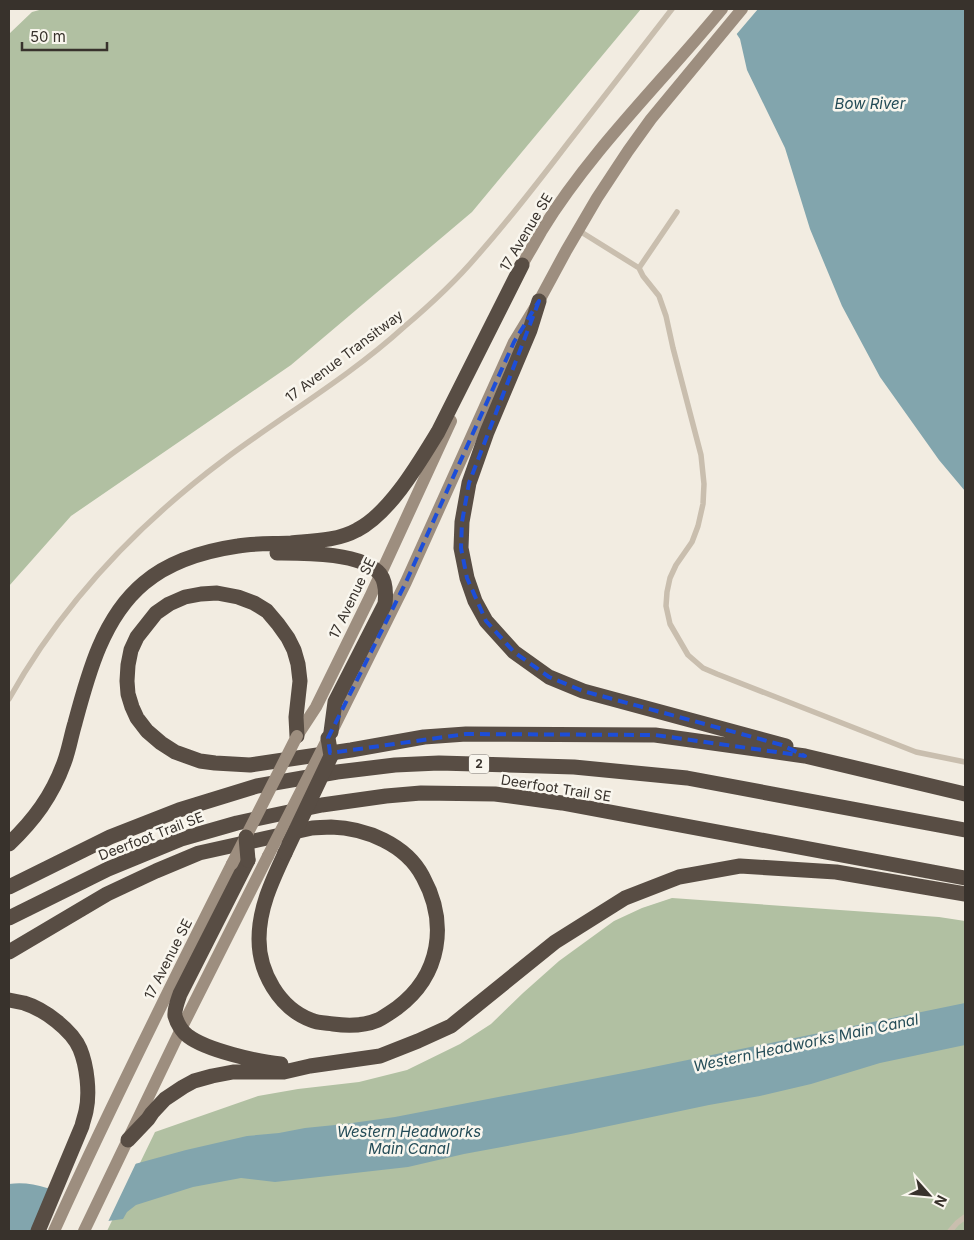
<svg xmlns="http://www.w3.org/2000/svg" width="974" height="1240" viewBox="0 0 974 1240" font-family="Inter,sans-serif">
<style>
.green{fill:#b1c0a2}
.water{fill:#82a5ad}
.pier{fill:#f2ece1}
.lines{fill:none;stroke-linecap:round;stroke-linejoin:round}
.lane{stroke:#c9beae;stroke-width:5.5}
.secondary{stroke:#9d8e7f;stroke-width:12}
.highway{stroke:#584d44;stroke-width:15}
.secondary-bridge{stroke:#9d8e7f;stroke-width:12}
.highway-bridge{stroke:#584d44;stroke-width:15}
.marked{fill:none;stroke:#1d4ed8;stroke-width:4;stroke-dasharray:10 6;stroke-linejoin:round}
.labels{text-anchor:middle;stroke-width:5;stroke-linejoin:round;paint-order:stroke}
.shield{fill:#f9f6ee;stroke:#726d66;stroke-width:1}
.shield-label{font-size:12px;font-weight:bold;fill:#38322c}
.street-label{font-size:14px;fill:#38322c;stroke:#f9f6ee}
.water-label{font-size:15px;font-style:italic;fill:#244c57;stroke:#f9f6ee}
</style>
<rect width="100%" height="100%" fill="#f2ece1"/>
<path class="green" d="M43,9h598l-169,203 -181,153 -220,151 -62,70v-552l23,-22z
M672,898l267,19 26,4v310h-858l48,-99 103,-36 40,-7 61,-7 48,-12 53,-26 31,-20 32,-31 36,-32 55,-40 28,-13z"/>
<path class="water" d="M720,9h245v482l-26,-31 -59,-83 -38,-71 -32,-77 -25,-81 -38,-78 -7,-31z
M965,1003v42l-85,18 -69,21 -51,12 -51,9 -138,29 -107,20 -56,13 -133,15 -34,-4 -48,9 -57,18 -9,7 -4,7 -15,2 -32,10h-67v-47c13,-2 25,0 38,4l139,-38 61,-14 32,-3 26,-5 40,-4 50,-7 244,-47z"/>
<path class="pier" d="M717,9h41l-23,27z
M137,1161l-30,63 -23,7h-53l20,-47z"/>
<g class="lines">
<path class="lane" d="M578,230l61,38 38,-56
M639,268l4,8 16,20 7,20 7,32 28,107 3,29 -1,20 -5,22 -6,16 -16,23 -6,13 -3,14 -1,14 4,18 18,31 15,13 14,6 199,78 49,10
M9,699c53,-95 129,-175 216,-240 59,-44 124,-82 179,-132 26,-22 51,-45 73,-71 32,-36 62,-75 91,-113 35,-45 70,-90 104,-134
M950,1231l7,-8 8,-6"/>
<path class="secondary" d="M518,273c7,-15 16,-28 24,-43 50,-81 120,-148 180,-221
M334,727l72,-145 108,-240 25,-41 27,-50 31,-53 31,-47 23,-32 91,-110
M297,736l19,-29 54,-110 81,-176
M54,1231c56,-124 117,-246 178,-367
M84,1231l97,-202 87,-173"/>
<path class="highway" d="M539,301l-9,29 -43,102 -18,51 -7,39 -1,26 6,30 8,23 11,20 28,31 35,25 34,14 203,55
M277,553c26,0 85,-1 103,21 6,8 6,21 5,30l-50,98 -4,30
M297,736l-1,-19 4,-36 -2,-17 -4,-14 -6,-12 -10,-14 -11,-13 -13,-8 -16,-6 -21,-4 -16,1 -16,3 -16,7 -13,9 -19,24 -6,13 -3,15 -1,16 1,13 4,13 5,11 10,13 14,12 14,9 25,9 15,2 35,2 101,-15 73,-13 42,-3 189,1 150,21 160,38
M9,844c25,-24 43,-48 55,-81 5,-13 7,-27 11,-40 13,-49 28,-106 69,-140 26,-22 60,-32 94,-37 17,-3 35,-2 53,-3 21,-2 46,-2 66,-13 33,-17 62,-67 81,-98l84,-167
M248,860l-68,134c-2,6 -6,16 -5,22 2,7 7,16 13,20 18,14 70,26 93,28
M9,887l101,-50 69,-27 78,-24 80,-14 58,-7 44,-2 135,4 113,11 278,52
M9,918l99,-49 73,-30 56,-16 85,-18 64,-9 35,-3 74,1 67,9 403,75
M9,952l98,-58 49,-23 43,-18 113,-25c6,0 12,-1 19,-1 34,1 75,17 92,50 25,46 18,98 -26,131 -6,4 -13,9 -19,12 -14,6 -30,6 -45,4 -7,-1 -16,-1 -22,-4 -32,-12 -52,-48 -52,-81 0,-31 13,-58 26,-86
M9,1000c5,1 10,2 15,3 20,6 48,27 56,46 7,17 10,44 6,62 -1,5 -3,10 -4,15l-44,105
M128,1140l20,-21 4,-6 13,-14 18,-12 11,-6 18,-5 21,-4h51l26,-6 70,-10 38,-15 33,-15 104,-84 70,-44 54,-21 61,-11 96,6 129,22"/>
<path class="secondary-bridge" d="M268,856l60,-118
M232,864l65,-128"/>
<path class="highway-bridge" d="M246,837l2,23
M285,853l46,-97 -3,-18"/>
</g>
<path class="marked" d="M539,301l-70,182 -7,39 -1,26 6,30 19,43 28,31 35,25 34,14 199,54 23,11 -150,-21 -189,-1 -136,19 -2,-15 78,-156 108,-240z"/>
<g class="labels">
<rect class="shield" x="469" y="754.5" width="20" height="19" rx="4"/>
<g class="shield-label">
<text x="479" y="768">2</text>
</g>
<g class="street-label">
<text transform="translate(526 232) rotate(-59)" y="5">17 Avenue SE</text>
<text transform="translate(344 356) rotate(-37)" y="5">17 Avenue Transitway</text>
<text transform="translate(352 598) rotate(-64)" y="5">17 Avenue SE</text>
<text transform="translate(556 788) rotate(9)" y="5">Deerfoot Trail SE</text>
<text transform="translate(151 836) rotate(-21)" y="5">Deerfoot Trail SE</text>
<text transform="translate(168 959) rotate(-63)" y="5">17 Avenue SE</text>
</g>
<g class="water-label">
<text x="870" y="109">Bow River</text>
<text transform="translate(806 1043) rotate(-12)" y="5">Western Headworks Main Canal</text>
<text x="409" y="1137">Western Headworks<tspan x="409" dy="17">Main Canal</tspan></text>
</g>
</g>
<rect width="974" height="1240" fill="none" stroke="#38322c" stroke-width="20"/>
<g transform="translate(929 1195) rotate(117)" stroke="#f9f6ee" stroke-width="4" paint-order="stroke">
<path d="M0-4L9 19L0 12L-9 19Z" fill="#38322c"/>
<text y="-8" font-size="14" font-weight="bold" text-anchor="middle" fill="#38322c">N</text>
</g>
<path d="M22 42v8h85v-8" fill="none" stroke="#38322c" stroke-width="2.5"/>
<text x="30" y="42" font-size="15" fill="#38322c" stroke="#f9f6ee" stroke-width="4" paint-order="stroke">50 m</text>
</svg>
